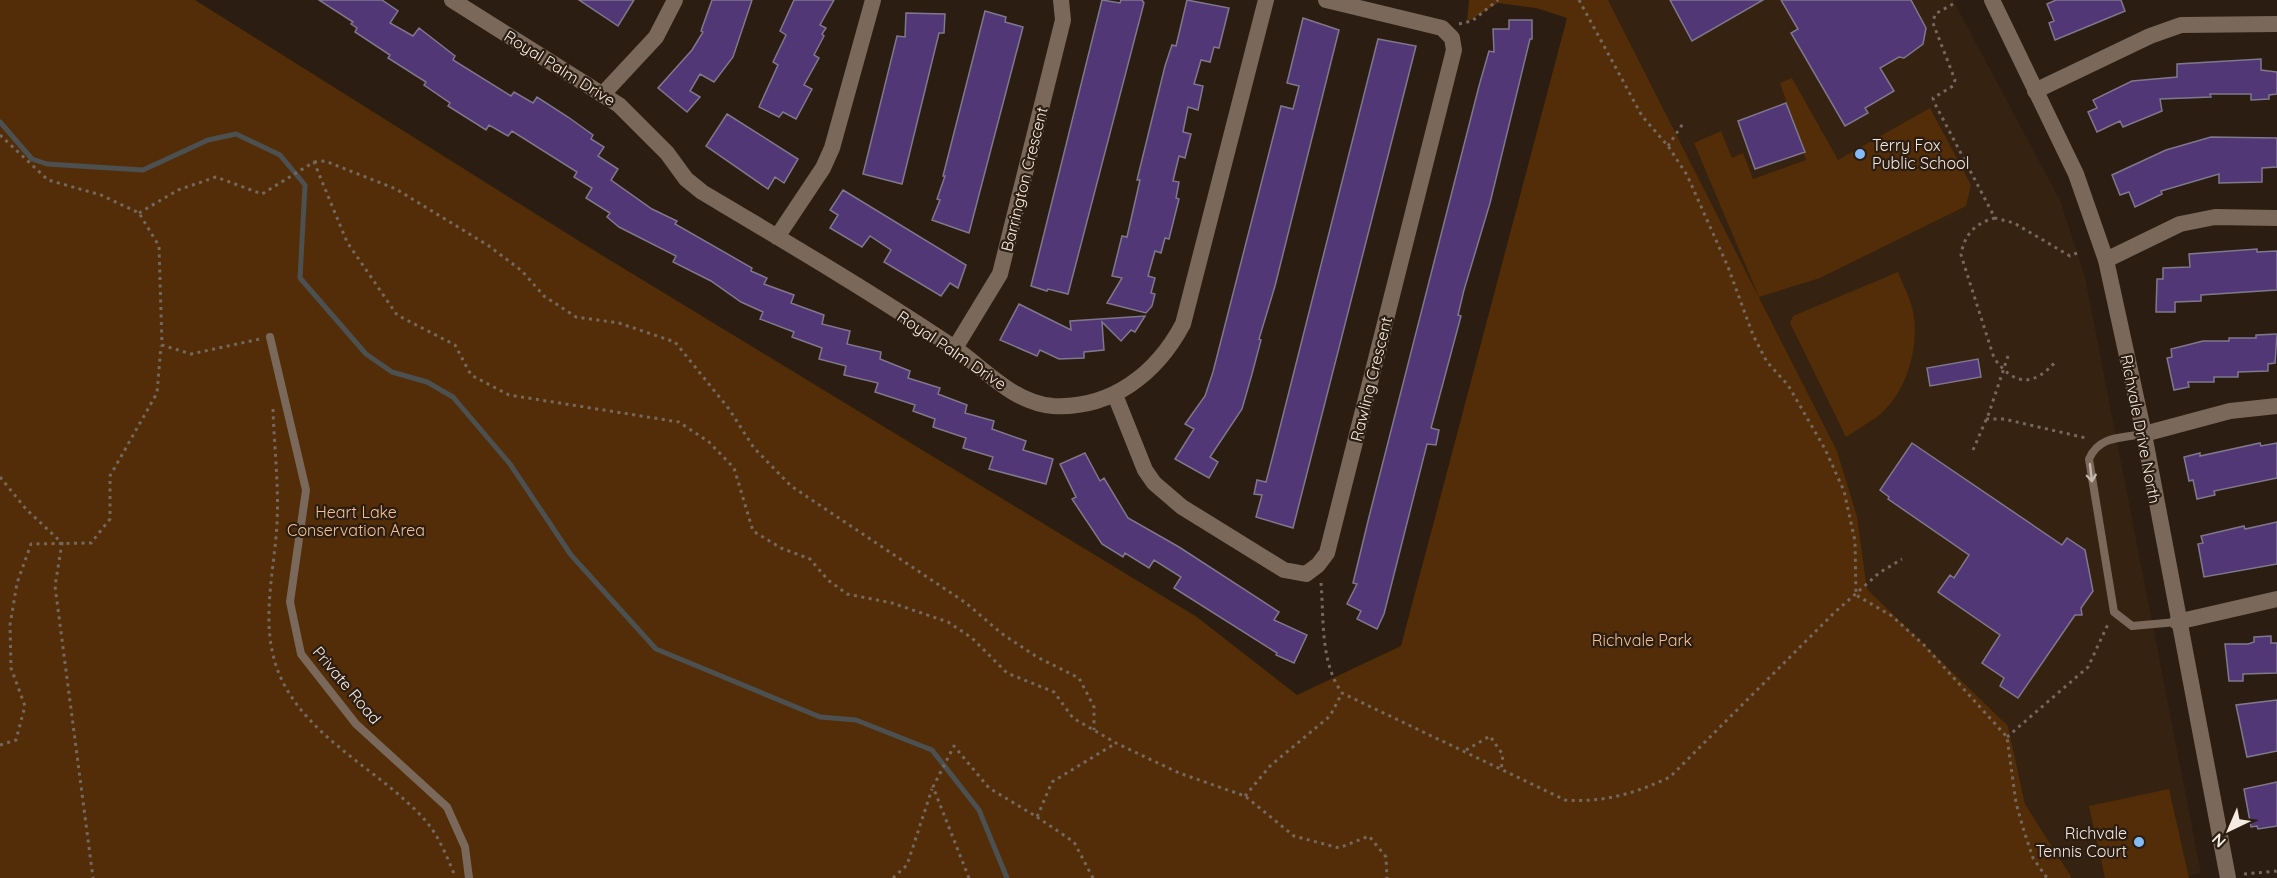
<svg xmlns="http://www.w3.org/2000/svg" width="2277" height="878" viewBox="0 0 2277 878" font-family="Quicksand,sans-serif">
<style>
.built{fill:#352211}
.green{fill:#522d08}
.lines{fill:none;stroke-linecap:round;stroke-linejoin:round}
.stream{stroke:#4c5051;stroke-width:5}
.building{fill:#523776;stroke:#7f788c;stroke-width:1.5}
.path{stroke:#75685e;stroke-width:3;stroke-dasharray:3 4.5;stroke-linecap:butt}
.service{stroke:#7a685a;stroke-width:8}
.minor{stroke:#7a685a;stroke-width:16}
.tertiary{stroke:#7a685a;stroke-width:16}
.oneway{stroke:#c4b7ac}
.poi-dot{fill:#84bcfb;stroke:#2b1d11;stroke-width:2}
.labels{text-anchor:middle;stroke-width:4.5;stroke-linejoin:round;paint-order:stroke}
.street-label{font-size:16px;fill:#f5ebe3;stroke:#2b1d11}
.poi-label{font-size:16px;fill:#f5ebe3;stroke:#2b1d11;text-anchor:start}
.park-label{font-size:16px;fill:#f4c096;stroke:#2b1d11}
</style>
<rect width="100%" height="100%" fill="#2b1d11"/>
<path class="built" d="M1608,0h345l107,200 25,77 116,596 -20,5h-109l-47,-74 -17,-78 -141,-137 -10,-73 -20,-65z"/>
<path class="green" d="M0,0h195l400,251 602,366 100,78 104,-49 166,-628 -31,-10 -38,-5 -31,19 2,-22h139l229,451 20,65 10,73 141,137 17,78 47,74h-2072z
M1792,78l46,82 92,-52 41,77 -5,21 -146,72 -61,19 -65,-154 27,-12 11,27 11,-5 10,26 53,-19 -26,-77z
M1898,272c5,13 12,26 15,39 7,36 -6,82 -36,106 -10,7 -21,13 -31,20l-56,-114 3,-7z
M2169,789l20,89h-84l-16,-72z"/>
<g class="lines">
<path class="stream" d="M0,122l32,37 15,5 96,6 65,-30 28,-6 44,21 25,30 -5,93 66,76 26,18 35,10 26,15 57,67 61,91 85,94 164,68 36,3 76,30 47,60 28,68"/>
</g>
<path class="building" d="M319,0h63l16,11 -8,12 23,13 6,-8 36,28 -2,4 58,36 3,-4 19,11 4,-6 31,20 25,18 -2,4 13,8 -6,9 20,13 -7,11 41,29 25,12 -2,3 77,44 -1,3 16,7 -3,6 30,11 -3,8 33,12 -2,9 28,7 -3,13 34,8 -1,7 30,12 -2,7 32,10 -2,6 29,11 -2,8 29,8 -2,8 34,12 -3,9 30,9 -7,25 -57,-15 4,-12 -30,-9 3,-10 -33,-11 2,-8 -22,-8 2,-6 -40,-13 3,-9 -34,-8 2,-9 -27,-7 3,-11 -30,-11 2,-5 -34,-13 3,-7 -22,-10 -30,-21 -38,-19 3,-6 -57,-29 -12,-10 3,-4 -24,-15 6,-10 -18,-11 3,-5 -65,-41 -4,5 -19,-11 -3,5 -38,-24 2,-3 -26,-18 2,-3 -38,-24 2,-3 -35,-23 2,-4 -6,-4 2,-2z
M579,0h55l-16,26z
M712,0h40l-19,57 -19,25 -14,-8 -10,17 10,6 -13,15 -29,-24 34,-38 11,-18 -2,-1z
M794,0h40l-14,25 6,3 -4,6 2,2 -10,19 5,3 -15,27 8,4 -16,30 -13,-7 -4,5 -20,-10 19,-42 -5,-3 13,-27 -6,-4z
M1102,0l18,3 1,-3h21l2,3 -76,291 -20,-5 -1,2 -16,-5z
M1187,0l42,8 -10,40 -5,-1 -4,15 -9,-2 -7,24 9,2 -5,24 -10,-3 -5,25 8,2 -6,24 -6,-2 -6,25 6,1 -3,16 3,1 -10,40 -4,-1 -4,15 -6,-2 -7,25 7,2 -4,15 4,1 -3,12 -6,7 -39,-10 15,-25 -10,-2 10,-40 5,1 13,-57h-3l28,-114 7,-21 4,1z
M1670,0h93l-71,41z
M1781,0h130l15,28 -3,16 -19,14 -5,-1 -19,11 14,23 -29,17 3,5 -23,13 -54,-93 7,-4z
M2056,0h65l4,11 -70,29 -6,-17 5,-2 -7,-17z
M985,11l21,6 -1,5 18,5 -54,206 -37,-13 8,-20 -3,-1 8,-23h-2z
M906,13l39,1 -1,19h-5l-37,151 -39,-10 34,-138 8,1z
M1303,18l36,12 -64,256 -16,53 2,1 -9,34 -10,35 -32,48 8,5 -9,16 -34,-19 19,-30 -9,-5 20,-28 8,-24 68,-266 12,3 6,-23 -12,-3z
M1509,20h23v19h-2l-40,164 -26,87 -6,25 3,1 -30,112 8,2 -3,15 -9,-1 -43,170 -7,15 -20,-10 4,-8 -14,-7 10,-20 -4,-1 17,-70 109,-427 10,-35 5,1 -1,-23h16z
M1378,39l38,7 -123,482 -37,-11 6,-22 -8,-1 3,-14 9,2 7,-27z
M2261,59v11l16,2v22l-8,1v4l-18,1v-6h-41l1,3 -51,2 2,12 -39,16 -3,-6 -23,11 -9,-20 9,-4 -4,-8 39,-19 45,-4v-13z
M1786,103l19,49 -50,17 -17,-48z
M727,114l71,45 -14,24 -9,-6 -7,12 -62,-43z
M2211,137l66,1v29l-15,1v14l-43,1v-9l-58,17 1,3 -27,13 -6,-15 -9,3 -8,-20 54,-25z
M843,190l123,75 -8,23 -8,-5 -9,13 -57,-34 7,-12 -21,-14 -8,11 -32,-19 8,-13 -8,-5z
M2257,249v3l20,-1v39l-76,5v6l-26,1v10h-19l1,-33h6v-11l27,-1 -1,-13z
M1019,304l52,26 -1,-9 75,-5 -10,16 -4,-2 -10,11 -19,-19 2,28 -20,2v6l-25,1 -19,-9 -3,6 -37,-16z
M2277,334l-2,29 -7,1v7l-30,1v5h-24v5h-26l1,5 -15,3 -7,-32 5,-1 -1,-8 32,-8h26v-3h27v-3z
M1978,359l3,18 -51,9 -3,-18z
M1912,443l150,102 5,-7 18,12 8,41 -12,17 1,7h-7l-57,83 -18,-12 4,-8 -22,-15 18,-28 -62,-43 12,-17 4,3 15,-23 -81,-56 1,-2 -9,-7z
M2260,443l1,3 16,-3v35l-63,13 1,4 -18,4 -4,-19 -4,1 -5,-24 16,-4v3z
M1085,453l15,28 4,-3 24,40 51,29 100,65 -5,8 33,15 -13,28 -18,-8 1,-2 -103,-65 7,-11 -27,-17 -5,8 -24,-15 -2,4 -21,-13 -30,-45 4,-2 -16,-33z
M2277,522v42l-73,13 -6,-33 5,-1 -2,-7 43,-10 1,3z
M2271,636v7h6v30l-34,1v7h-14l-4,-37h23l6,-2v-5z
M2277,700v51l-30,6 -11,-52z
M2277,782v44l-19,3 -1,-3 -6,1 -7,-38z"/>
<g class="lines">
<path class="path" d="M1579,0l63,116 26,30 19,29 41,92 25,68 14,27 21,23 37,64 19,42 11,50 1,54 36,21 32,29 83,92 9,66 8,28 9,27 14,20
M1953,4l-18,10 -2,9 22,57 -2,6 -20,12 1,4 61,116 19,5 56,33 7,-3
M1459,24l13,-3 26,-21
M0,135l48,45 53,15 38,18 20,33 3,99 29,9 69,-15
M1668,146l16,-24
M314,162l11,-1 71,28 93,57 33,25 22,25 32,21 43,6 56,19 54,67 25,39 37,38 175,117 35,30 36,24 42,21 15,29v23
M139,213l39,-23 38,-13 46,17 52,-32 33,80 50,73 58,30 16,30 38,20 170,27 30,20 25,26 19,63 28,17 29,11 18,21 19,14 45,9 56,19 24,16 35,35 47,19 19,26 43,25 63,30 66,23 49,40 45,12 30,-12 17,21 1,21
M1995,218c-20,5 -31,17 -34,37l33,103c20,28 40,29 62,3
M273,409c1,37 6,76 4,114 -3,56 -21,112 9,165 32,56 97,85 139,132 14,16 22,37 30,56
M1986,419h18l82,19
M1973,450l16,-37 19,-57
M0,477l26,32 36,34 -7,43 38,292
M1321,583c3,36 -1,79 21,110l223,107c39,3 71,-7 105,-23l164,-164 45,-40 23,-14
M2007,737l81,-70 21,-45
M0,745l16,-5 9,-34 -14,-38 -1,-43 7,-42 14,-39 60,-1 19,-24v-43l47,-83 4,-47
M1466,750l24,-14 13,19 -2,15
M1245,796l25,-30 60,-50 12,-23
M1037,817l37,25 19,36
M2244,874l33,-3
M893,878l14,-13 25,-76
M969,878l-36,-91 21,-41 35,42 48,29 15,-35 64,-39"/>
<path class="service" d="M270,337l36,153 -16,112 11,52 55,70 91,83 18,40 4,31
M2144,434c-23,4 -45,2 -55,25l25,153 18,14 45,-4"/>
<path class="minor" d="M452,0l167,105 48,48 19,26 16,13c84,50 169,100 251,155 31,21 60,56 100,59 59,3 104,-33 130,-82l83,-324
M2035,91l115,-55 31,-11 96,-1
M602,95l54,-58 19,-37
M777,237l46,-69 9,-20 41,-148
M2106,260l74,-36 35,-7 62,1
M955,348l45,-74 63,-254 -2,-20
M1115,395l30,75 9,13 28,24 102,63 22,4 12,-9 9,-12 127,-503 -2,-12 -10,-10 -116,-28
M2144,434l86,-23 47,-5
M2177,622l100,-23"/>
<path class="tertiary" d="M1992,0l84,174 30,86 38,174 84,444"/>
</g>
<defs><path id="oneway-shaft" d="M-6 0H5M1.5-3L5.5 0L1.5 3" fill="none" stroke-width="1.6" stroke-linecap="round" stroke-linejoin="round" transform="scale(1.5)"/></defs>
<use class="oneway" href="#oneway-shaft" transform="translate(2091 473) rotate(83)"/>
<g class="poi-dot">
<circle cx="1860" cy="154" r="6"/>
<circle cx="2139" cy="842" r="6"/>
</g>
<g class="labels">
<g class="street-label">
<text transform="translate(560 68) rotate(32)" y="6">Royal Palm Drive</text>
<text transform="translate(1024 179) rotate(-76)" y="6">Barrington Crescent</text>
<text transform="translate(952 350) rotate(34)" y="6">Royal Palm Drive</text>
<text transform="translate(1371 379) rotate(-76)" y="6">Rawling Crescent</text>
<text transform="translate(2141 429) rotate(79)" y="6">Richvale Drive North</text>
<text transform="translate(347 685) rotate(50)" y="6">Private Road</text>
</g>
<g class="poi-label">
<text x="1872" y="151">Terry Fox<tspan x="1872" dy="18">Public School</tspan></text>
<text x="2127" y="839" text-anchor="end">Richvale<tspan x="2127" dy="18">Tennis Court</tspan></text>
</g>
<g class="park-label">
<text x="356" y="518">Heart Lake<tspan x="356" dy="18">Conservation Area</tspan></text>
<text x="1642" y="646">Richvale Park</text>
</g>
</g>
<g transform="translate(2229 830) rotate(224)" stroke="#2b1d11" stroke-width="4.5" paint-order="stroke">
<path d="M0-4.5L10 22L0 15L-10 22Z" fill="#f5ebe3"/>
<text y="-9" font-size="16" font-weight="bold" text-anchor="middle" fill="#f5ebe3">N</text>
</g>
</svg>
